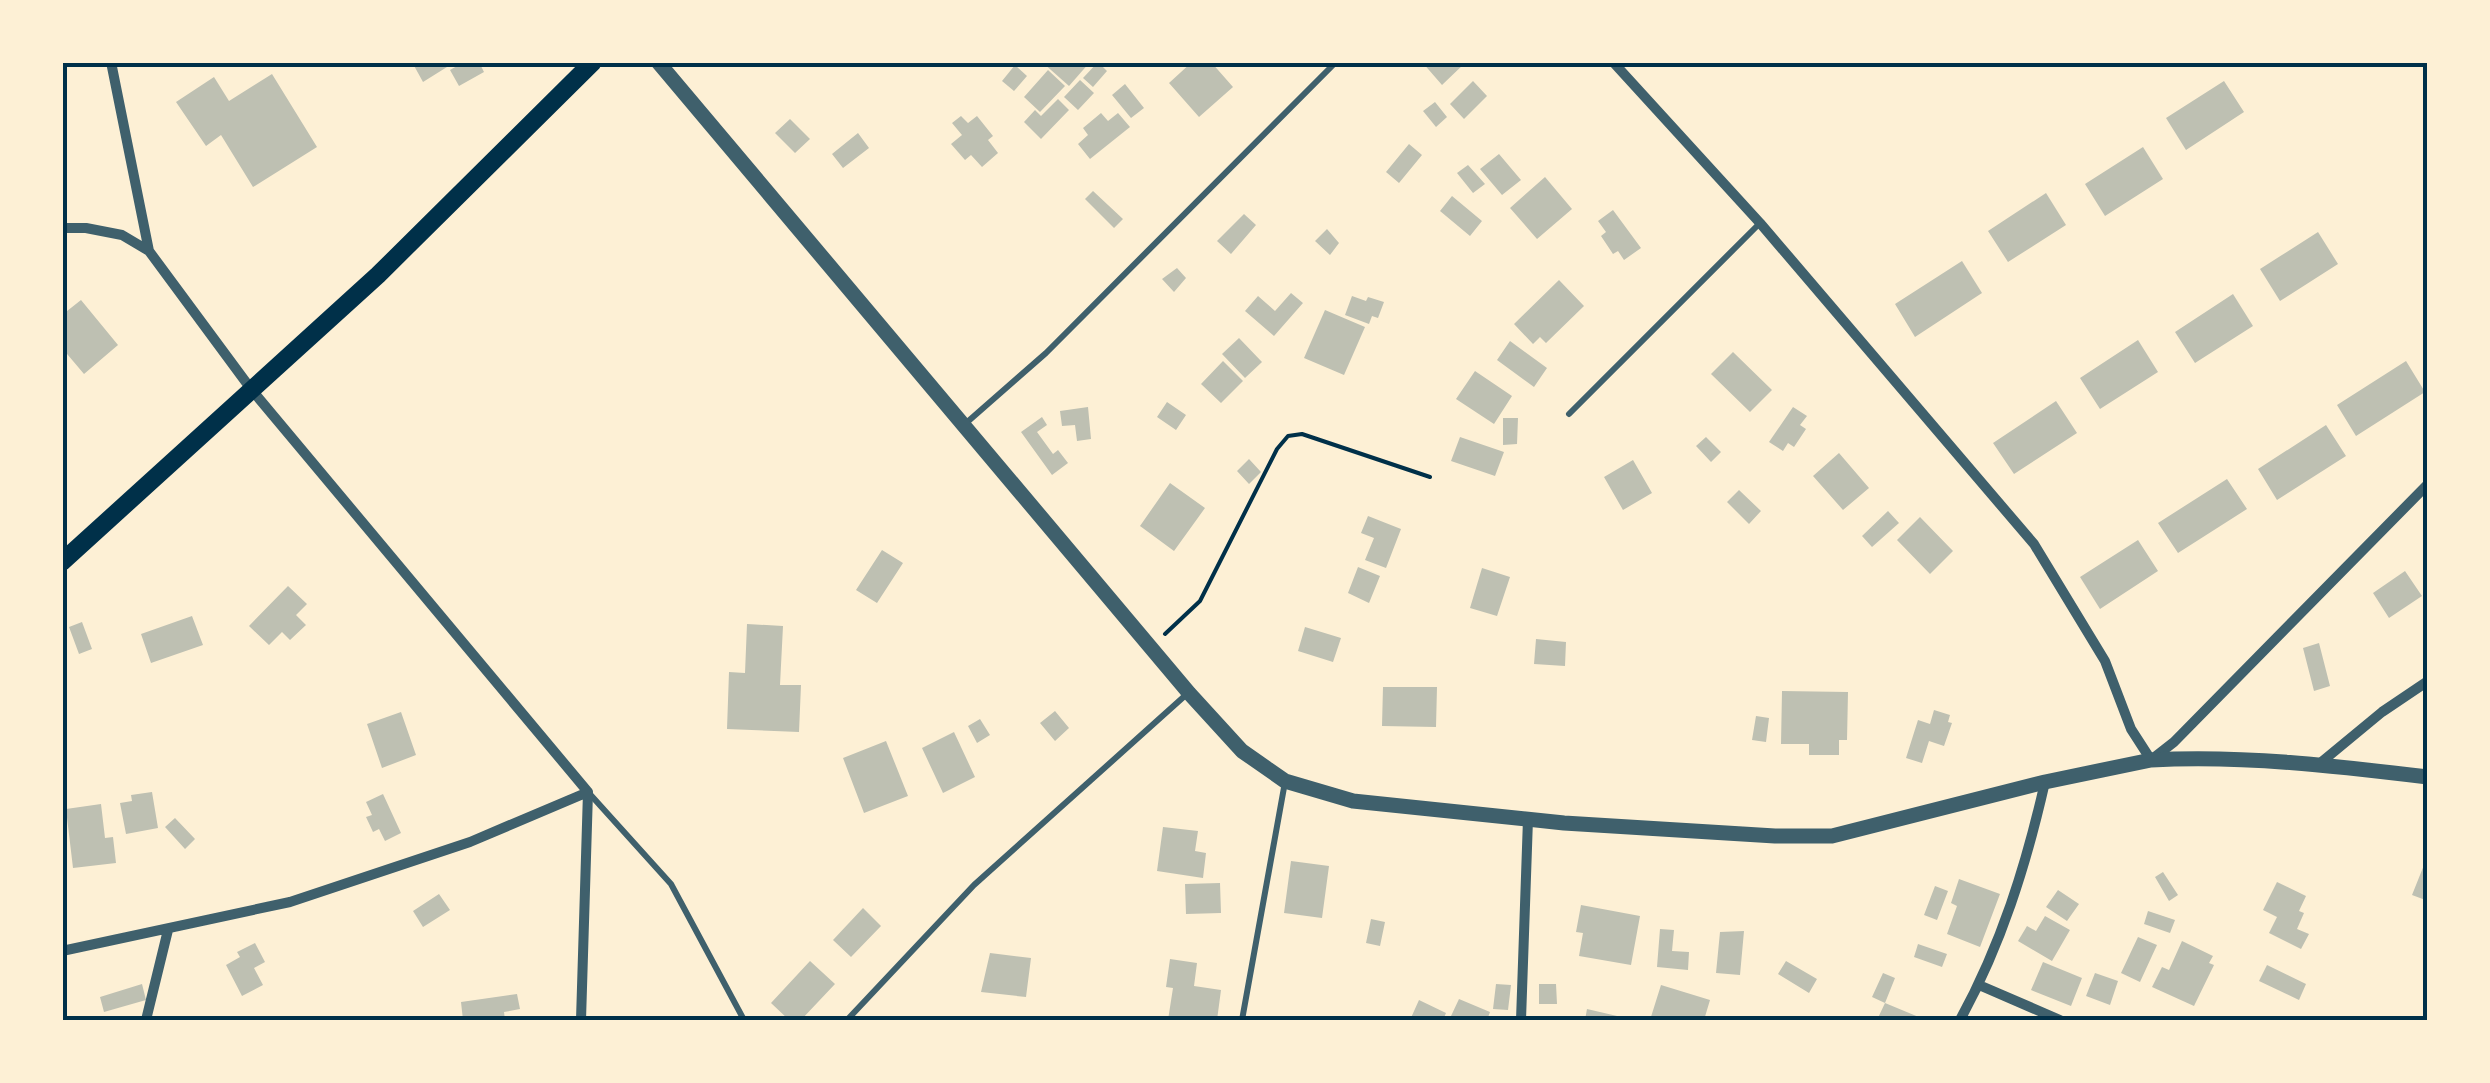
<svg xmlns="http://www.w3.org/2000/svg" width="2490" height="1083" viewBox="0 0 2490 1083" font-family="Commissioner,sans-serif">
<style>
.building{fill:#bec0b2}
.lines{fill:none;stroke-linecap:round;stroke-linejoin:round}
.path{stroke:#003049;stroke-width:4}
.service{stroke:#3f606c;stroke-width:6}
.minor{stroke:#3f606c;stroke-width:10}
.tertiary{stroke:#3f606c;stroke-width:15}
.secondary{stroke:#003049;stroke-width:18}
.neatline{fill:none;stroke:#003049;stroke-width:4}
</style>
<rect width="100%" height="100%" fill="#fdf0d5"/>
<path class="building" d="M412,62h43l-32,20z
M464,62h15l5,10 -25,14 -9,-16z
M1042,62h48l-21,24z
M1098,62l9,9 -14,16 -10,-9z
M1192,62h19l22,25 -34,30 -30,-34z
M1422,62h44l-24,23z
M1015,65l12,11 -13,15 -12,-10z
M1048,70l17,16 -25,26 -16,-15z
M272,74l45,73 -64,40 -32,-52 -15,11 -30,-44 38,-25 15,24z
M1080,80l14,13 -16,17 -14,-13z
M1473,81l14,15 -23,23 -14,-15z
M2224,81l20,31 -58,38 -20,-32z
M1125,84l19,24 -13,10 -19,-23z
M1058,99l11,11 -28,29 -17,-17 11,-12 6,6z
M1435,102l12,15 -11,10 -13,-16z
M1101,113l7,8 10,-8 12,14 -40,32 -12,-15 10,-9 -5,-7z
M961,116l7,7 9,-7 16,20 -5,4 10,13 -16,14 -11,-12 -6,5 -14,-16 11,-9 -10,-12z
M790,119l20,20 -15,14 -20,-20z
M858,133l11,15 -26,20 -11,-14z
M1409,144l13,11 -23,28 -13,-11z
M2143,147l20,32 -58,37 -20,-32z
M1499,154l22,26 -19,15 -22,-26z
M1468,165l17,19 -12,9 -16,-20z
M1545,177l27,32 -35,30 -27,-31z
M1093,191l30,28 -9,9 -29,-29z
M2046,193l20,32 -58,37 -20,-31z
M1452,196l30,25 -12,15 -30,-25z
M1613,210l28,38 -17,12 -6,-9 -5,3 -12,-18 5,-4 -8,-11z
M1244,214l12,11 -25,29 -14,-13z
M1327,229l12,14 -9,12 -15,-14z
M2318,232l20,32 -58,37 -20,-32z
M1962,261l20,32 -67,44 -20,-33z
M1177,268l9,10 -12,14 -12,-13z
M1559,280l25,26 -38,37 -6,-6 -7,7 -19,-20z
M1291,293l12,10 -29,33 -29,-25 13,-15 17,15z
M2233,294l20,32 -58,37 -20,-31z
M1352,296l14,5 2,-4 16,5 -6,16 -6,-2 -3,8 -24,-9z
M81,300l37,45 -34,29 -22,-26v-33z
M1325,310l40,17 -21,48 -40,-17z
M1239,338l23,24 -17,16 -23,-24z
M2138,340l20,32 -58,37 -20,-31z
M1510,341l37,27 -13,19 -37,-27z
M1733,352l39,38 -22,22 -39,-38z
M1223,361l20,20 -22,22 -20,-19z
M2406,361l19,31 -69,44 -19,-31z
M1475,371l37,25 -18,28 -38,-25z
M2056,401l21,32 -63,41 -21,-31z
M1167,402l19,13 -10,15 -19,-13z
M1088,407l3,32 -14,2 -2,-16 -13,1 -2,-15z
M1793,407l14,9 -7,9 6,4 -12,18 -6,-4 -5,8 -14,-9z
M1042,417l5,8 -10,7 16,22 5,-4 10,13 -16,12 -31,-43z
M1503,418h15l-1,26 -14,1z
M2326,425l20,31 -69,44 -19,-31z
M1460,437l44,15 -9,24 -44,-15z
M1706,437l15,15 -10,10 -15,-16z
M1839,453l30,35 -26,22 -30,-34z
M1249,459l12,13 -12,12 -12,-13z
M1633,460l19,33 -29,17 -19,-33z
M2227,479l20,30 -69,44 -20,-30z
M1170,483l35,25 -31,43 -34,-25z
M1739,490l22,21 -12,13 -22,-22z
M1888,511l11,12 -27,24 -10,-11z
M1368,516l33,13 -15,39 -21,-8 9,-22 -13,-5z
M1920,517l33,34 -23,23 -33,-34z
M2138,540l20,31 -58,38 -20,-32z
M882,550l21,13 -26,40 -21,-13z
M1358,567l22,9 -11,27 -21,-10z
M1482,568l28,9 -13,39 -27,-8z
M2405,571l17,25 -33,22 -16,-25z
M288,586l19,18 -11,11 10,10 -16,15 -8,-8 -13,13 -20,-19z
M192,616l11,29 -52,18 -10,-29z
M82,622l10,27 -13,5 -10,-27z
M747,624l36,2 -3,59h21l-2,47 -72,-3 2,-57 16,1z
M1305,627l36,11 -8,24 -35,-11z
M1536,639l30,3 -1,24 -31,-2z
M2319,643l11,43 -16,5 -11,-43z
M1383,687h54l-1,40 -54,-1z
M1782,691l66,1 -1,48h-8v15h-30v-11h-28z
M1934,710l16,5 -2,7 4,1 -8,23 -15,-5 -7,22 -16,-5 12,-38 12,4z
M1055,711l14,17 -14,13 -15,-18z
M401,712l15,43 -34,13 -15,-44z
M1756,716l13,2 -3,24 -14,-2z
M980,719l10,16 -13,8 -9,-17z
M954,732l21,45 -32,16 -21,-45z
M886,741l22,55 -44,17 -21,-55z
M152,792l6,36 -32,6 -6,-31 12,-2 -1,-6z
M383,794l18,39 -16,8 -6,-12 -6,3 -7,-15 6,-2 -6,-13z
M101,804l4,34 8,-1 3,26 -43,5 -7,-59z
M175,818l20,21 -10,10 -20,-22z
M1163,827l35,4 -3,20 11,2 -3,25 -46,-7z
M1291,861l38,5 -7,52 -38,-5z
M2424,865l4,1v35l-16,-6z
M2163,872l15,23 -9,6 -14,-24z
M1959,879l41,15 -20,53 -33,-13 10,-28 -6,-3z
M2277,882l29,14 -7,15 5,2 -7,16 12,5 -8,15 -32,-16 8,-16 -14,-7z
M1220,883l1,30 -35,1 -1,-30z
M1935,886l13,5 -11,29 -13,-5z
M2058,890l21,14 -12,17 -21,-14z
M439,894l11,16 -27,17 -10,-16z
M1581,905l59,11 -9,49 -52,-9 4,-23 -7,-1z
M863,908l18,18 -30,31 -18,-17z
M2148,911l27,9 -5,13 -26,-9z
M2045,916l25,14 -18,31 -34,-20 9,-15 9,5z
M1371,919l14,3 -5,24 -14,-3z
M1660,929l14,1 -2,21 17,1 -1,18 -31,-3z
M1744,931l-4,44 -24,-2 4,-41z
M2138,937l19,8 -17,37 -19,-9z
M2182,941l31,15 -4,7 5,2 -20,41 -42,-19 10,-20 7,3z
M255,943l10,19 -11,6 9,17 -21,11 -16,-31 14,-8 -3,-5z
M1918,944l29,10 -5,13 -28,-10z
M990,953l41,5 -5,39 -45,-5z
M1170,959l27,4 -3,23 27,4 -4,30h-49l5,-32 -7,-1z
M810,961l25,23 -34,36h-12l-18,-17z
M1786,961l31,18 -8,14 -31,-19z
M2043,962l39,16 -11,28 -40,-16z
M2267,965l39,19 -7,16 -40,-19z
M1883,973l12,5 -10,25 41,17h-49l8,-17 -13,-6z
M2095,973l23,8 -8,24 -24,-9z
M142,984l4,16 -42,12 -4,-15z
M1496,984l15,1 -3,25 -15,-1z
M1539,984h17l1,20h-18z
M1661,985l49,15 -6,20h-54z
M517,994l3,15 -16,3 1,8h-42l-2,-18z
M1459,999l31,13 -3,8h-24l-12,-4z
M1419,1000l27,13 -3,7h-33z
M1587,1009l43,10v1h-45z"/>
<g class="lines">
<path class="path" d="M1165,634l35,-33 77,-152 11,-13 14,-2 128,43"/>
<path class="service" d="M1569,414l191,-191
M965,424l81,-71 290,-291
M588,792l83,92 73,136
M847,1020l127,-135 214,-192
M1242,1020l43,-238"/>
<path class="minor" d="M111,62l38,189
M1613,62l147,161 274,321 71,117 26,68 20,31 23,-18 254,-258
M62,228h24l36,7 27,16 102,138 337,403 -7,228
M2319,764l63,-52 46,-31
M62,951l228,-49 180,-60 118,-50
M1979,985l81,35
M146,1020l22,-90
M1521,1020l7,-201
M1960,1020c41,-75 66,-154 85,-238"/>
<path class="tertiary" d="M658,62l531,631 53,58 43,30 68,20 211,22 211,13h57l213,-54 106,-22c93,-5 185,6 277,17"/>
<path class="secondary" d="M62,562l316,-287 215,-213"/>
</g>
<rect width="2490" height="1083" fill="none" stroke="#fdf0d5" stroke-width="130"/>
<rect x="65" y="65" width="2360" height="953" class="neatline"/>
</svg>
